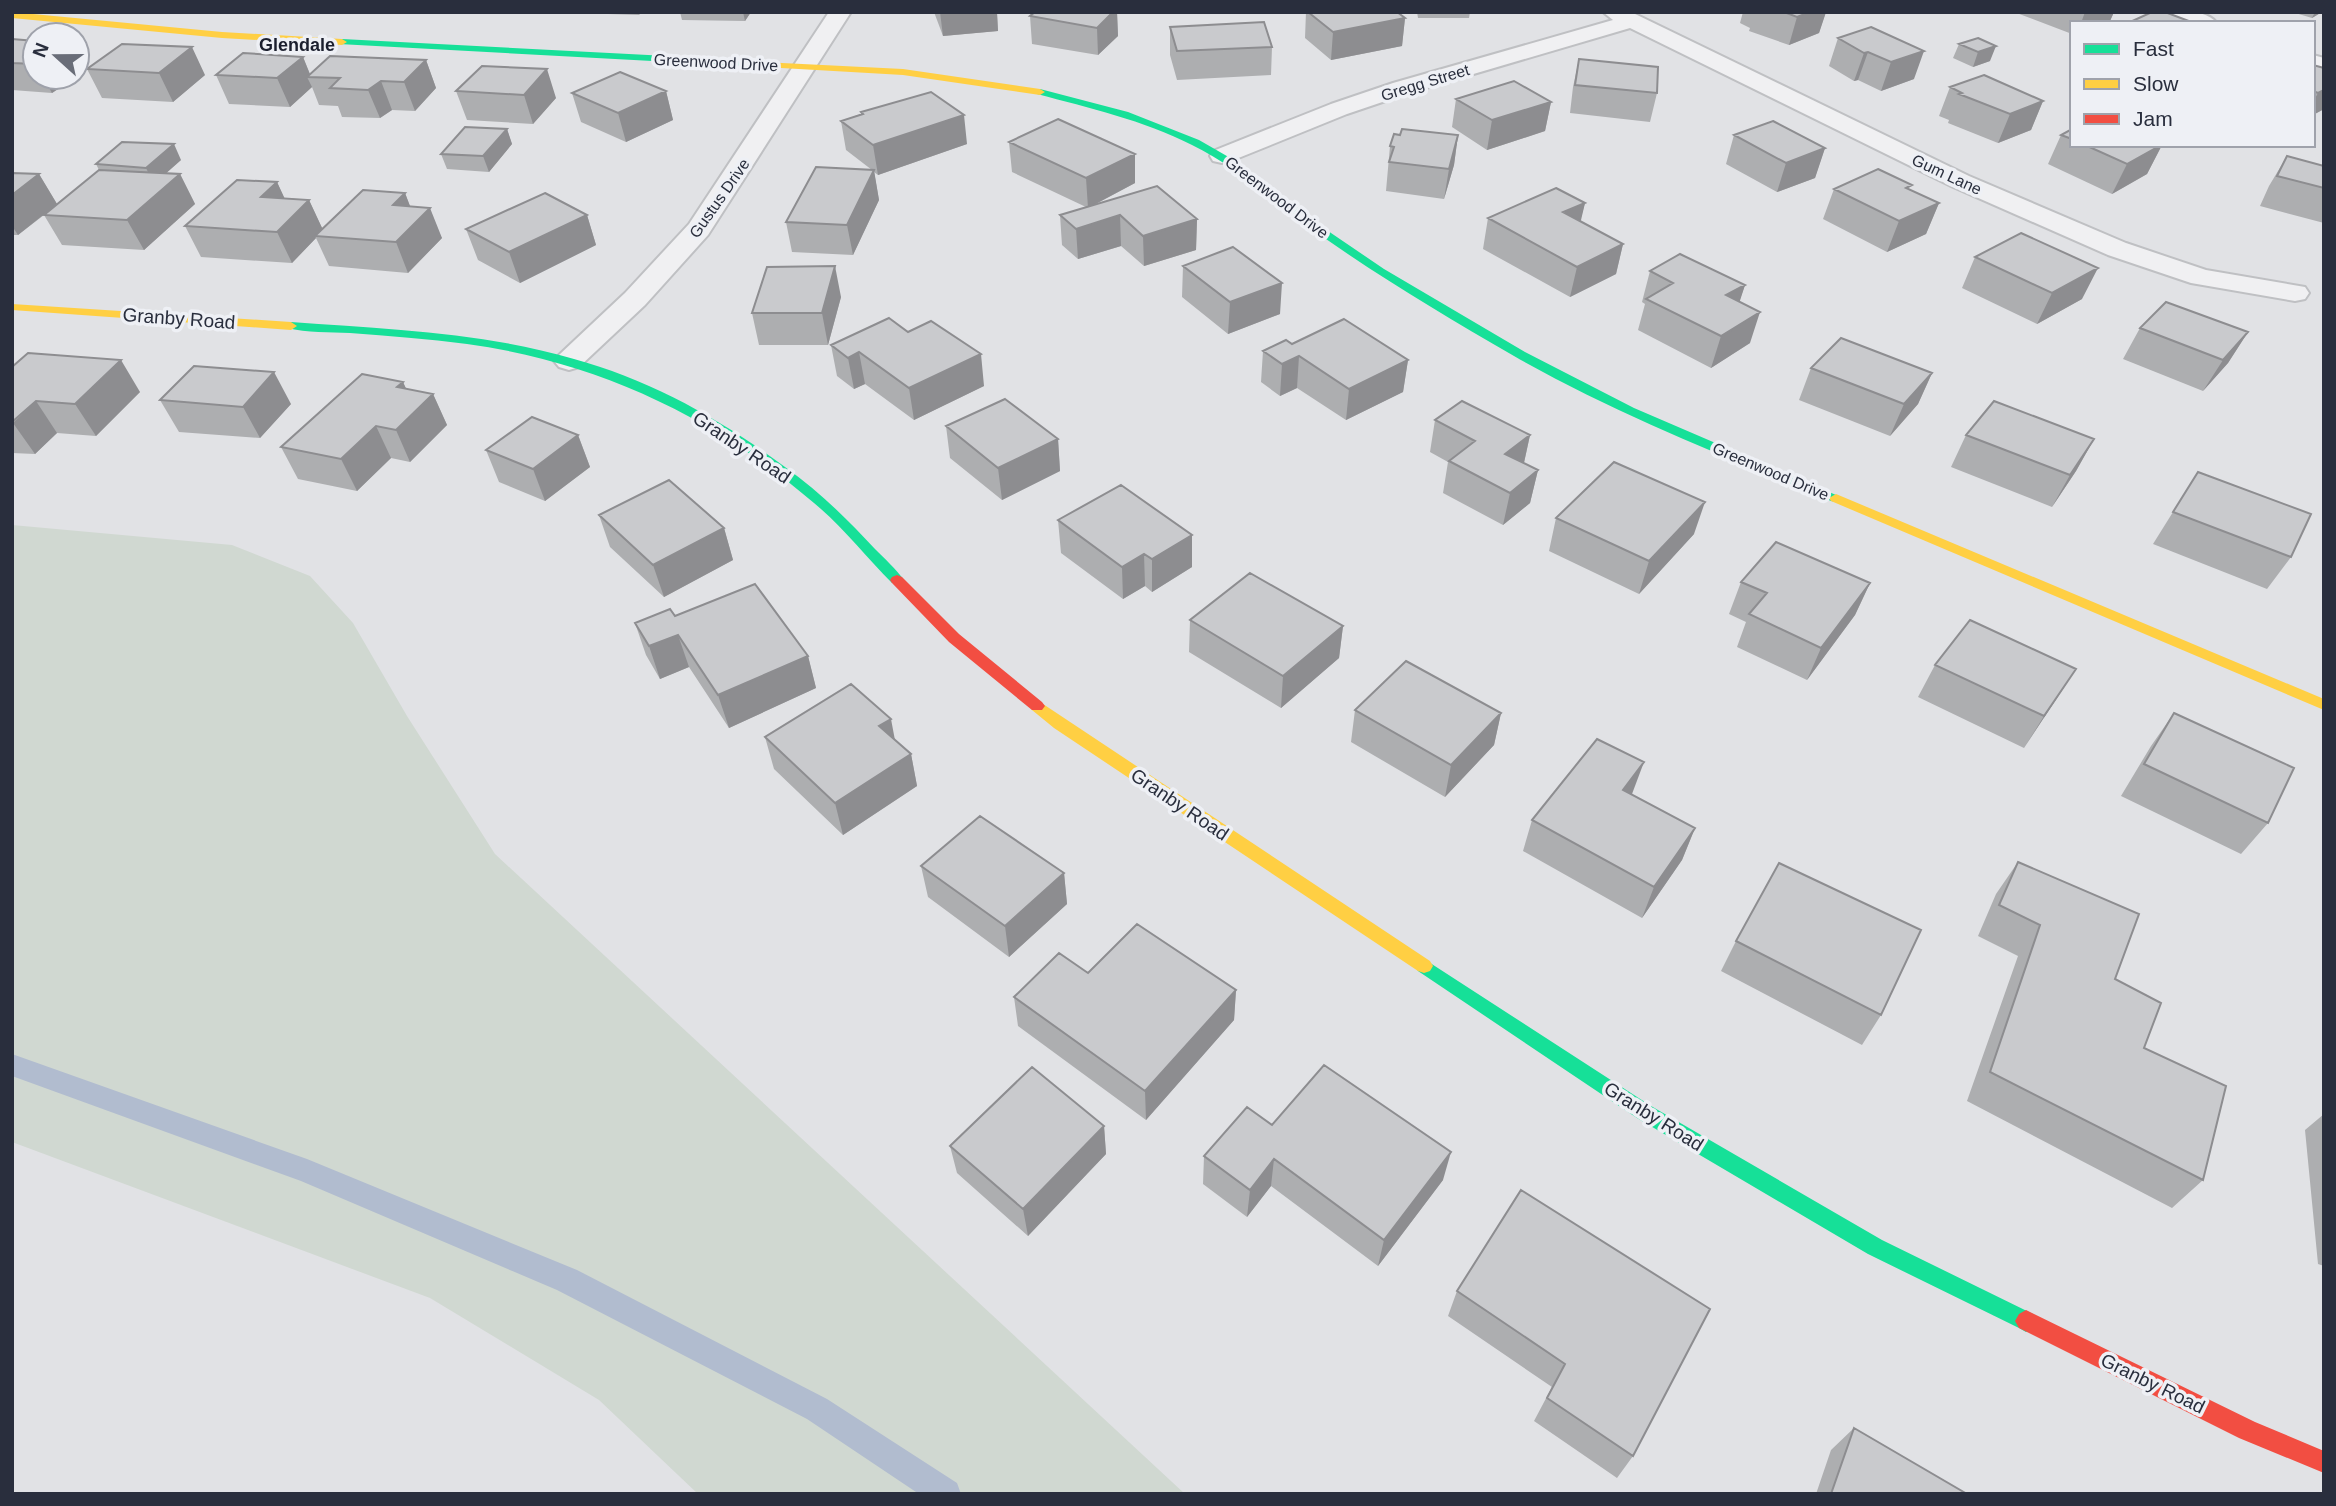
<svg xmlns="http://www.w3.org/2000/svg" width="2336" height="1506" viewBox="0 0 2336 1506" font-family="Helvetica,sans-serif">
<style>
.green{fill:#d0d8d1}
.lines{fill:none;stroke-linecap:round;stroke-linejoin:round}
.stream{fill:#b1bccf;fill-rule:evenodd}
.street-casing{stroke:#bfc0c3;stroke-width:4}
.street{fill:#f0f0f2;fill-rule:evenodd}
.fast{fill:#16e098;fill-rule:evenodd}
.slow{fill:#ffcf43;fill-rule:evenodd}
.jam{fill:#f24e42;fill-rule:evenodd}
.wall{fill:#adaeb0}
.shaded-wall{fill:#8d8d90}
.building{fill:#c9cacd;stroke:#8d8d90;stroke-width:2}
.labels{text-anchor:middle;stroke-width:7;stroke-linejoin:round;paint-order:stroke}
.far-street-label{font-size:16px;fill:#292e3d;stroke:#eef0f5}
.far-neighbourhood-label{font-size:18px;font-weight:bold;fill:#1b1f2e;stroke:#eef0f5}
.street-label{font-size:19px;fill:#292e3d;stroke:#eef0f5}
</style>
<rect width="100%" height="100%" fill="#e1e2e5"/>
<path class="green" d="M12,525l220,20 78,31 43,47 54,93 88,138 690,640h-487l-99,-94 -169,-102 -418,-156z"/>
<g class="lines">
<path class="stream" d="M12,1054l295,105 270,111 250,129 130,84 4,11h-42l-112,-75 -250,-129 -256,-109 -289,-105z"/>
<defs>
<path id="street" d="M829,12h22l-143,223 -63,70 -66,62 -10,3 -10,-3 -5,-6 5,-6 66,-62 64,-69z
M1603,12h28l338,164 157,67 80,27 99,17 4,6 -4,6 -10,2 -104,-18 -83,-28 -157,-69 -321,-158 -221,65 -62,21 -116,47 -9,2 -9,-2 -3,-5 3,-5 118,-47 62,-21 220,-63z
M2168,12c17,0 37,-3 49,11 -17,0 -37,3 -49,-11z
M2313,55l11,3v14l-11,-3z"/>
</defs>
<use href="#street" class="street-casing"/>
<use href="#street" class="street"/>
<path class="fast" d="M342,39l422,22 5,3 -5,3 -425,-23 -2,-2z
M1040,89l88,23 71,28 40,23 92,70 53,36 141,83 109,56 209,90 -7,4 -5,-1c-106,-45 -216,-87 -317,-145 -64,-37 -128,-75 -188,-117 -45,-31 -85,-70 -134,-94 -49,-25 -103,-37 -155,-51l-2,-2z
M291,322c95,7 192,10 283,37 77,21 148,61 211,108 34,24 62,52 90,82 10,10 21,20 29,31l-2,3h-10c-26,-26 -49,-56 -78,-80 -100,-86 -216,-141 -347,-159 -39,-5 -78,-8 -117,-11 -20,-1 -43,0 -63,-5l-2,-2z
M1424,959l227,147 231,134 151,74 4,7 -4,7 -7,4 -7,-4 -151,-74 -231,-136 -219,-147 -3,-5 3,-5z"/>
<path class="slow" d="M12,12l210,20 120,7 5,3 -5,3 -120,-7 -210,-20z
M761,62l142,7 137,20 5,3 -5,3 -137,-20 -139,-8 -5,-3z
M12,304l279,18 6,4 -6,4 -279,-20z
M1836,494l488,205v11l-493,-209 -2,-3z
M1037,700l393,261 3,5 -3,5 -6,2 -6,-2 -364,-243 -22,-18 -3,-4z"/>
<path class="jam" d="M897,575l5,2 57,57 83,68 3,4 -3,4h-10l-83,-68 -57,-59 -2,-3 2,-3z
M2026,1310l229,112 69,29v22l-85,-35 -220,-110 -4,-7 4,-7z"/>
</g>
<path class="wall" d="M577,12h65l-3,3 -62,-2z
M680,12h71l-6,9 -63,-1z
M934,12h71v1l-8,1 1,17 -55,5z
M1035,12h82l1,24 -20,19 -66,-11 -2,-28z
M1306,12h91l8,6 -3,28 -71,14 -26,-22z
M1417,12h53l-1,6h-51z
M1743,12h83l-7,21 -30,12 -40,-14 1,-3 -10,-5z
M2014,12h100l-4,9 -4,2h-34v11z
M2292,12h30l-10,6z
M1170,27l102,20 -1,28 -94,5 -7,-25z
M1871,27l43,52 -33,12 -23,-11 -4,1 -25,-15 9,-28z
M1978,38l12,23 -17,6 -20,-9 6,-14z
M12,39l23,2v36h41l-24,16 -40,-3z
M303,57l7,17 116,-14 10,28 -21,23 -23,-1 -12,8 -38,-1 -4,-11 -19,-1 -7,-18 -22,20 -61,-3 -13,-29z
M1579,59l78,34 -7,29 -80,-9 3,-26z
M2313,65l11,3v41l-11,6z
M482,66l74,32 -23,26 -66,-4 -11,-29z
M87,69l118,6 -32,27 -71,-4z
M1950,87l93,14 -12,29 -33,13 -50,-20 1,-3 -10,-4z
M666,91l7,29 -47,22 -45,-20 -9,-29z
M1456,99l95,3 -6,29 -58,19 -35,-23z
M861,112l106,32 -89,31 -4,-3 5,28 -26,55 -61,-3 -6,-30 86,-52 -26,-20 -5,-29 20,-7z
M507,129l5,15 -23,28 -42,-3 -6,-15z
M2072,129v16h90l-15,29 -35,20 -64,-30 13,-29z
M1458,135l-4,30 -10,34 -58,-8 4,-45z
M1734,135l91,13 -10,30 -38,14 -51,-28z
M1009,142l126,12v29l-43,23 105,13 -1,31 -52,16 -23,-20 -43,13 -16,-14 -2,-30 26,-8 -74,-35z
M2287,156l37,10v57l-64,-17 9,-20z
M181,160l-15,13 14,1 15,30 -51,46 -82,-5 -18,-30 -26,20h-6v-62l27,1 18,30 42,-34 -3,-6z
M277,182l7,16 25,2 13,28 83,-35 5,13 32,32 -34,35 -79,-7 -13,-28 -24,25 -91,-6 -16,-31z
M1834,189l76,1 29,13 -13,31 -39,18 -64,-33z
M1585,203l-5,18 43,23 -7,30 -46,23 -87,-48 5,-31z
M587,215l9,30 -76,38 -42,-23 -12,-31z
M1975,257l107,42 -45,25 -75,-36z
M1183,266l97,48 -52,20 -46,-37z
M1650,271l95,14 -6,17 11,41 -39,25 -73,-38 7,-26 -3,-2z
M841,297l-13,48h-69l-7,-32z
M2140,328l108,4 -20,31 -25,28 -80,-32z
M908,332l76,54 -70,34 -49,-36 -11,5 -17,-13 -6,-31z
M1292,344l116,16 -5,32 -57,28 -49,-32 -17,8 -19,-14 2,-31z
M12,367l128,25 -44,44 -39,-3 -22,21 -23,-1z
M1811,368l121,5 -14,31 -28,32 -91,-36z
M403,382l3,7 27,5 14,31 -37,37 -19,-4 -34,33 -59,-12 -17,-32z
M160,400l131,4 -31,34 -81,-6z
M1435,420l95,15 -6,28 14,7 -8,33 -27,22 -60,-32 5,-31 -18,-10z
M946,426l112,13 2,32 -58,29 -52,-42z
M578,435l12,32 -45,34 -46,-19 -13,-32z
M1966,435l128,4 -18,32 -24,36 -101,-40z
M2198,472l93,85 -24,32 -114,-45z
M599,515l125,13 9,32 -69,37 -54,-50z
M1556,518l138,16 -55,60 -90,-43z
M1058,520l134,15v32l-40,25 -7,-6 -22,13 -62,-46z
M1741,582l129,1 -15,32 -48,65 -70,-33 9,-25 -17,-8z
M1190,620l153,6 -4,32 -58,50 -92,-56z
M635,623l173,33 8,32 -87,40 -40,-61 -29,12 -14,-24z
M1935,665l141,4 -52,79 -106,-51z
M1355,710l146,3 -7,32 -49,52 -94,-55z
M2174,713l94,110 -27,31 -120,-58 30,-50z
M765,737l146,17 6,32 -74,49 -69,-66z
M1532,820l163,8 -13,32 -40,58 -119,-67z
M2018,862l97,117 88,201 -31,28 -205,-107 51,-145 -40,-20 18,-42z
M921,866l143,7 3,31 -58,53 -81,-60z
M1736,941l145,74 -19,30 -141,-74z
M1088,973l148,17 -2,30 -88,100 -128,-94 -4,-29z
M2324,1114v152l-6,-2 -13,-134z
M1272,1125l171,55 -65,86 -107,-80 -24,31 -44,-33 1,-28z
M1104,1126l2,28 -78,82 -71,-63 -7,-27z
M1521,1190l112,266 -16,22 -83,-57 18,-34 -104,-71 9,-25z
M1854,1428l113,66h-151l15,-44z"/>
<path class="shaded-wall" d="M743,12h8l-6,9z
M940,12h57l1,19 -55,5z
M1113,12h4l1,24 -20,19 -1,-27z
M1810,12h16l-7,21 -30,12 8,-28z
M2085,12h29l-4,9 -4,2h-25z
M2315,12h7l-10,6z
M1405,18l-3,28 -71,14 2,-28z
M1996,46l-6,15 -17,6 5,-15z
M192,47l13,28 -32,27 -14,-29z
M1924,51l-10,28 -33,12 10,-29z
M1868,52l-10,28 -4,1 10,-28z
M303,57l8,20h-4l5,10 -22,20 -13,-29z
M77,58l7,14 -7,4z
M426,60l10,28 -21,23 -11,-29z
M547,69l9,29 -23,26 -9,-29z
M43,77h33l-24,16z
M381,81l11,29 -12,8 -12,-28z
M2324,90v19l-11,6v-13l5,-9z
M666,91l7,29 -47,22 -8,-29z
M2043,101l-12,29 -33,13 12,-29z
M1551,102l-6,29 -58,19 5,-30z
M964,115l3,29 -89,31 -5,-30z
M507,129l5,15 -23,28 -6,-16z
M1458,135l-4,30 -10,34 5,-30z
M174,144l7,16 -27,24 -8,-16z
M2162,145l-15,29 -35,20 15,-30z
M1825,148l-10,30 -38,14 9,-29z
M1135,154v29l-47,25 -2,-30z
M874,170l5,30 -26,55 -6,-30z
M39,174l18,30 -39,31 -6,-9v-31z
M180,174l15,30 -51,46 -17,-30z
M277,182l14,30 -30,-15z
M405,193l11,29 14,-14 12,30 -34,35 -12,-31 -3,-37z
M309,200l14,30 -8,6 1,2 -24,25 -15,-31z
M1585,203l-7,30 -15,-21z
M1939,203l-13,31 -39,18 12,-31z
M587,215l9,30 -76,38 -11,-31z
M1120,215l1,31 -43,13 -2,-30z
M1197,219l-1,31 -52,16 -1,-30z
M1623,244l-7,30 -46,23 7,-30z
M835,266l6,31 -13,48 -6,-32z
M2098,268l-16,31 -45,25 15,-31z
M1282,283l-2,31 -52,20 2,-32z
M1745,285l-10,31 -9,-21z
M1760,312l-10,31 -39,25 10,-32z
M2248,332l-20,31 -25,28 20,-31z
M859,352l6,32 -11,5 -6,-31z
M981,354l3,32 -70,34 -5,-32z
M1299,356l-2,32 -17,8 2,-32z
M121,360l19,32 -44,44 -21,-32z
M1408,360l-5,32 -57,28 3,-31z
M274,372l17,32 -31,34 -17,-31z
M1932,373l-14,31 -28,32 14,-32z
M403,382l13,28 17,-16 14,31 -37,37 -14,-32 1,-43z
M36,401l21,32 -22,21 -22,-31z
M376,426l15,32 -34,33 -16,-32z
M578,435l12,32 -45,34 -12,-32z
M1530,435l-7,32 -18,-13z
M1058,439l2,32 -58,29 -4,-32z
M2094,439l-18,32 -24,36 18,-32z
M1538,470l-8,33 -27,22 7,-32z
M1705,502l-11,32 -55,60 10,-33z
M724,528l9,32 -69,37 -11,-32z
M1192,535v32l-40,25v-33z
M1144,554l1,32 -22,13 -1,-32z
M1870,583l-15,32 -48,65 14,-32z
M1343,626l-4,32 -58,50 2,-32z
M678,635l11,32 -29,12 -11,-33z
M808,656l8,32 -87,40 -11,-33z
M2076,669l-21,32 -31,47 20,-32z
M1501,713l-7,32 -49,52 6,-32z
M891,719l6,32 -18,-25z
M911,754l6,32 -74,49 -8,-32z
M1644,762l-12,32 -20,28 11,-32z
M1695,828l-13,32 -40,58 12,-31z
M1064,873l3,31 -58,53 -4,-31z
M1236,990l-2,30 -88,100 -1,-29z
M1104,1126l2,28 -78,82 -5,-27z
M1451,1152l-8,28 -65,86 6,-26z
M1274,1159l-3,27 -24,31 3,-27z"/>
<path class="building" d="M1035,12h78l-16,16 -67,-12z
M1308,12h89l8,6 -72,14z
M1784,12h26l-13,5z
M2152,12h13l29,11h-66z
M1264,22l8,25 -95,4 -7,-24z
M1871,27l53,24 -33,11 -23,-10 -4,1 -26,-15z
M1978,38l18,8 -18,6 -19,-8z
M12,39l23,2v23l-23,-1z
M122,44l70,3 -33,26 -72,-4z
M243,53l60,4 -26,21 -61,-3z
M330,56l96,4 -22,22 -23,-1 -13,9 -38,-2 10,-10 -33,-1z
M1579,59l79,8 -1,26 -82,-8z
M2313,65l11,3v22l-6,3 -5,-2z
M482,66l65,3 -23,26 -68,-4z
M620,72l46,19 -48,22 -46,-20z
M1984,75l59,26 -33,13 -51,-20 3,-1 -12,-6z
M1514,81l37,21 -59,18 -36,-21z
M931,92l33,23 -91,30 -32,-24 22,-7 -2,-2z
M1058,119l77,35 -49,24 -77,-36z
M1773,121l52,27 -39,15 -52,-28z
M465,127l42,2 -24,27 -42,-2z
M1402,129l56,6 -9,34 -60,-7 5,-15 -4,-1 4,-12 6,1z
M2072,129v10l-11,-4z
M122,142l52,2 -28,24 -50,-4z
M2085,145h76l-34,19z
M2287,156l37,10v22l-47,-12z
M816,167l58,3 -27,55 -61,-3z
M1878,169l34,16 -6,3 33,15 -40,18 -65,-32z
M99,170l81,4 -53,46 -83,-5z
M12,173l27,1 -27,21z
M237,180l40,2 -16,15 48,3 -32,32 -92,-6z
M1157,186l40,33 -54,17 -23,-21 -44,14 -16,-14z
M1556,188l29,15 -22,9 60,32 -46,23 -89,-49z
M363,190l42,3 -12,12 37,3 -34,34 -81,-6z
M545,193l42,22 -78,37 -43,-23z
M2021,233l77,35 -46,25 -77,-36z
M1233,247l49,36 -52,19 -47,-36z
M1680,254l65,31 -19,10 34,17 -39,24 -75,-37 27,-16 -23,-12z
M835,266l-13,47h-70l15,-46z
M2166,302l82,30 -25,28 -83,-32z
M889,318l19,14 23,-11 50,33 -72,34 -50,-36 -11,6 -17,-13z
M1344,319l64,41 -59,29 -50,-33 -17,8 -19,-13 23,-11 6,4z
M1841,338l91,35 -28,31 -93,-36z
M28,353l93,7 -46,44 -39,-3 -24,21v-55z
M194,366l80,6 -31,35 -83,-7z
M362,374l41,8 -6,5 36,7 -37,36 -20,-4 -35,33 -60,-12z
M1005,399l53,40 -60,29 -52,-42z
M1462,401l68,34 -25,19 33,16 -28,23 -61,-32 26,-20 -40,-21z
M1994,401l100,38 -24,36 -104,-40z
M532,417l46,18 -45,34 -47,-19z
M1614,462l91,40 -56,59 -93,-43z
M2198,472l113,42 -20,43 -118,-45z
M669,480l55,48 -71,37 -54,-50z
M1121,485l71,50 -40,24 -8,-5 -22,13 -64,-47z
M1776,542l94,41 -49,65 -72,-34 18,-21 -26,-11z
M1250,573l93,53 -60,50 -93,-56z
M755,584l53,72 -90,39 -40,-60 -29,11 -14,-23 35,-14 5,7z
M1970,620l106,49 -32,47 -109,-51z
M1406,661l95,52 -50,52 -96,-55z
M851,684l40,35 -12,7 32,28 -76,49 -70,-66z
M2174,713l120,55 -26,55 -124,-59z
M1597,739l47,23 -21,28 72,38 -41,59 -122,-67z
M980,816l84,57 -59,53 -84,-60z
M2018,862l121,52 -24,65 46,24 -17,45 82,38 -23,94 -213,-108 50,-147 -41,-20z
M1779,863l142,67 -40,85 -145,-74z
M1137,924l99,66 -91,101 -131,-94 45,-44 29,20z
M1324,1065l127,87 -67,88 -110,-81 -24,31 -46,-34 43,-49 25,18z
M1032,1067l72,59 -81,83 -73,-63z
M1521,1190l189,119 -77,147 -86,-58 18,-34 -108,-73z
M1854,1428l113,66h-136z"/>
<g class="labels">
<g class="far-street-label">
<text transform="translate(716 62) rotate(3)" y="6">Greenwood Drive</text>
<text transform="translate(1425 82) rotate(-17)" y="6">Gregg Street</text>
<text transform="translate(1947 174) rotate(25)" y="6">Gum Lane</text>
<text transform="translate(1277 197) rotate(37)" y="6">Greenwood Drive</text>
<text transform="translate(719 198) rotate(-55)" y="6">Gustus Drive</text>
<text transform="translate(1771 471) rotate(23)" y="6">Greenwood Drive</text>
</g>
<g class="far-neighbourhood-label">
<text x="297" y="51">Glendale</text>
</g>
<g class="street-label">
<text transform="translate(179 318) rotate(4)" y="7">Granby Road</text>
<text transform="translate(742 447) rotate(34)" y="7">Granby Road</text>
<text transform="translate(1180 804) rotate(34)" y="7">Granby Road</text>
<text transform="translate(1654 1116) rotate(32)" y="7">Granby Road</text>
<text transform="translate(2153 1383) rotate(26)" y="7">Granby Road</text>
</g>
</g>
<rect width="2336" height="1506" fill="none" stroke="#292e3d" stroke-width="28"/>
<rect x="2070" y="21" width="245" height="126" fill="#eef0f5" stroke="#9fa2ab" stroke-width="2"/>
<rect x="2084" y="44" width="35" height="10" fill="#16e098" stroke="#9fa2ab" stroke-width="2"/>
<text x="2133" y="56" font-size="21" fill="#292e3d">Fast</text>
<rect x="2084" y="79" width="35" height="10" fill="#ffcf43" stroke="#9fa2ab" stroke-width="2"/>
<text x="2133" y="91" font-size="21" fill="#292e3d">Slow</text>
<rect x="2084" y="114" width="35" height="10" fill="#f24e42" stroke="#9fa2ab" stroke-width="2"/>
<text x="2133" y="126" font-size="21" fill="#292e3d">Jam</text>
<g transform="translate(56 56) rotate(291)"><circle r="33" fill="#eef0f5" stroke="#9fa2ab" stroke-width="2"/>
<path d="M0-5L12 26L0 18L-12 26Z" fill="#696d78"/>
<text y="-10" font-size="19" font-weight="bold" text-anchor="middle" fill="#292e3d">N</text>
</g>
</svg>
